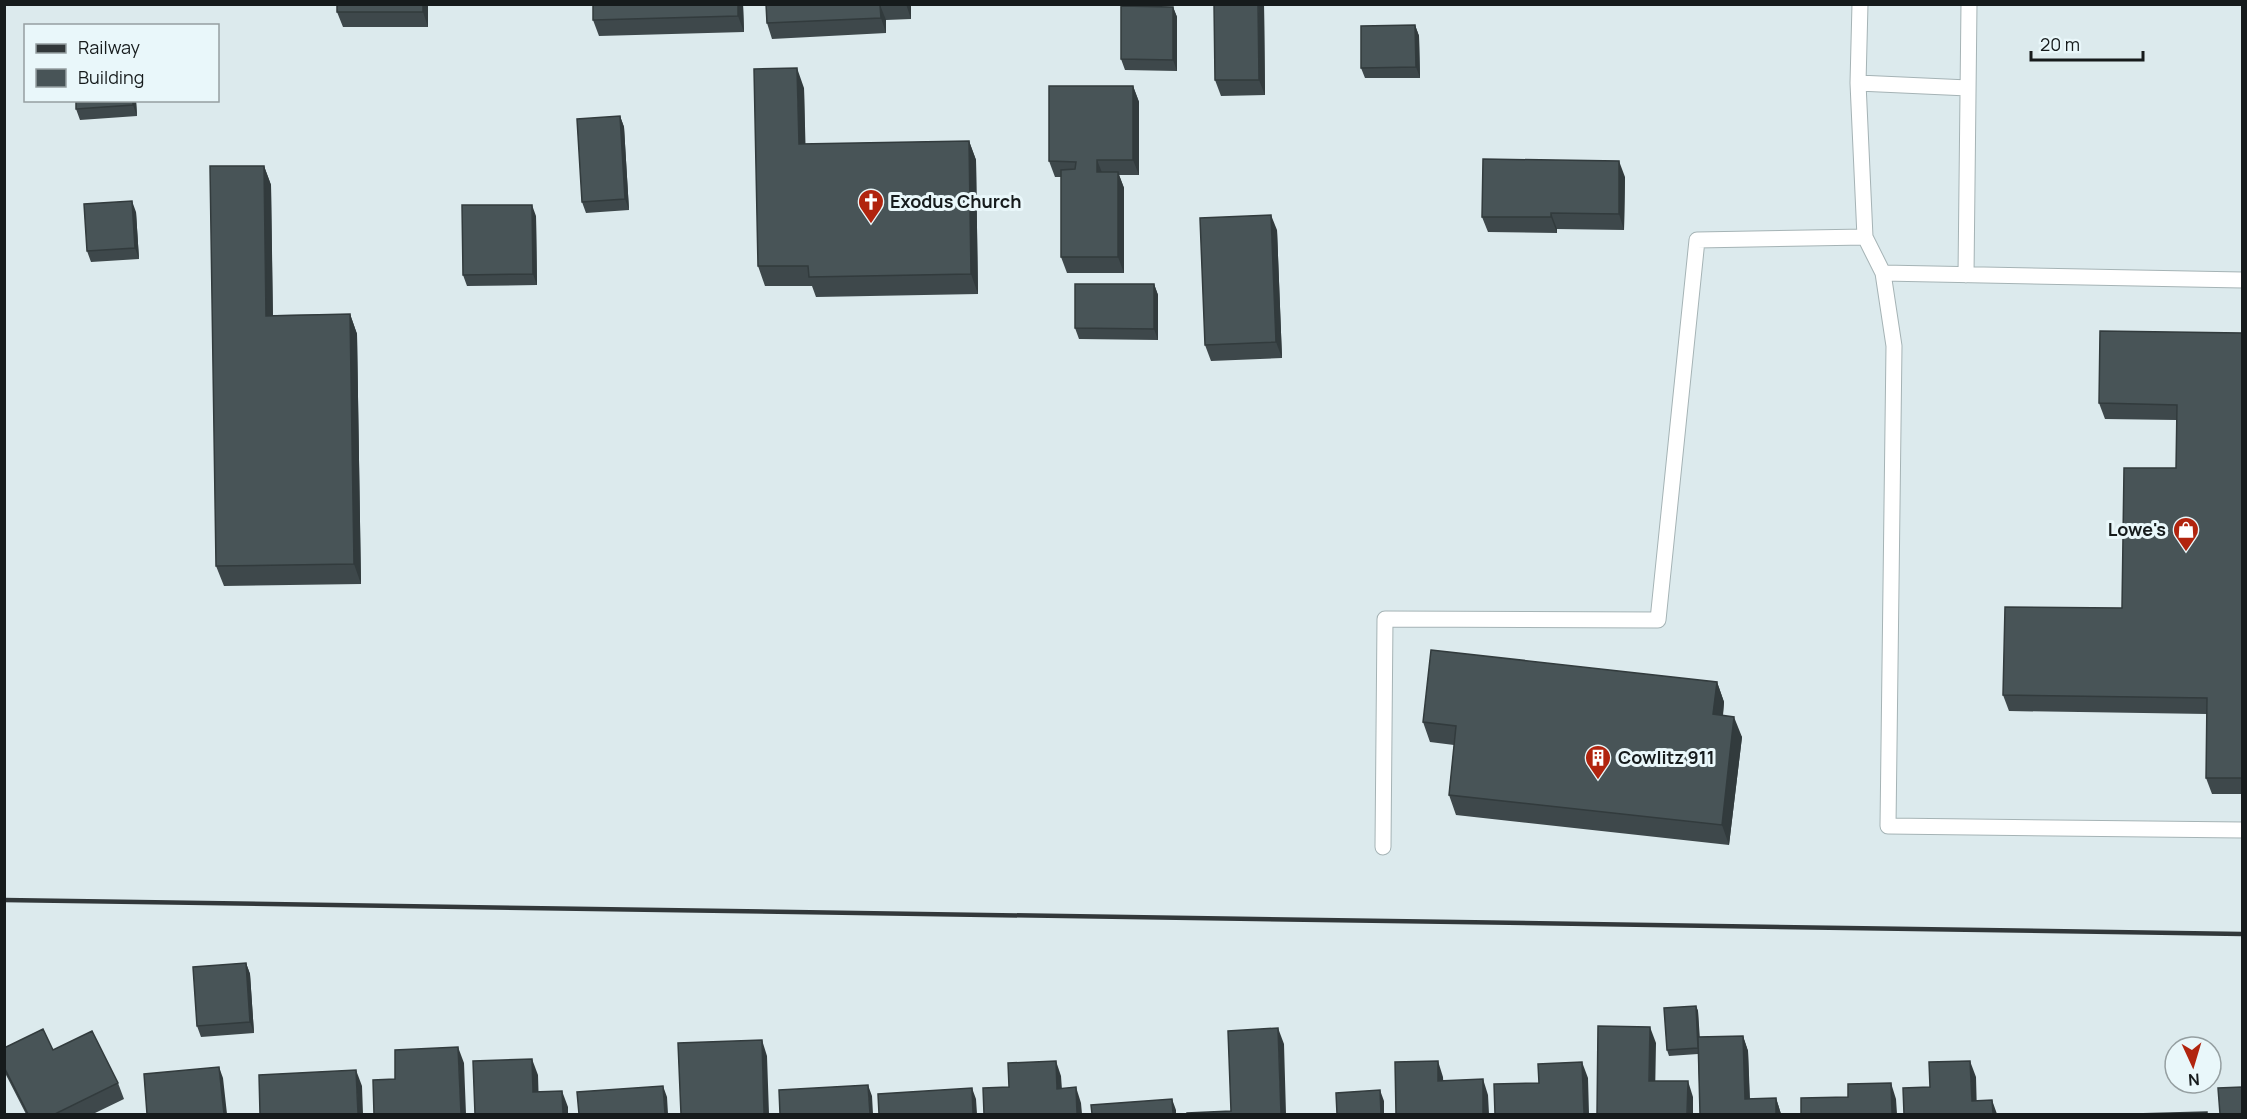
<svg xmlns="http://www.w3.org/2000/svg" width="2247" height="1119" viewBox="0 0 2247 1119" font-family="Manrope,sans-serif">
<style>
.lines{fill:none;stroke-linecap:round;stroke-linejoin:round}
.service-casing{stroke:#a5b3b5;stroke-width:17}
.service{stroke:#fff;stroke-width:15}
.rail{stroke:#32383a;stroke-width:4.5}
.wall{fill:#3e484b}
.shaded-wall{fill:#323b3d}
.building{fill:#485457;stroke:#323b3d;stroke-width:1.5}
.labels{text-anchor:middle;stroke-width:6;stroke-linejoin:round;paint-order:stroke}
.poi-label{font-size:18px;font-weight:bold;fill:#161b1c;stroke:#e9f7fa;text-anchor:start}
</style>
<rect width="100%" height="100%" fill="#dceaed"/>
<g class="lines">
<defs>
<path id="service" d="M1860,4l-2,79 7,154 18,36 11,73 -6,480 354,4
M1858,83l110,5
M1883,273l359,7
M1966,275l3,-271
M1383,847l2,-228 273,1 39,-380 168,-3"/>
</defs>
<use href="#service" class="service-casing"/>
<use href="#service" class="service"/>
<path class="rail" d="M4,900l2238,34"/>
</g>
<path class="wall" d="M42,4h48v1h-47z
M337,4h91v23h-85l-6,-15z
M743,4l1,28 -145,4 -6,-16z
M766,4h145v15l-25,1v13l-114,6 -5,-16z
M1264,4l1,91 -44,1 -6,-16z
M1173,7l4,10v54l-52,-1 -4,-11z
M1415,25l4,11 1,42h-55l-4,-10z
M1133,86l6,16v73h-20l5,13v85h-57l-6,-16v-80h-6l-6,-16z
M804,88l1,56 164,-3 7,19 2,134 -162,3 -4,-11h-47l-7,-20z
M136,100l1,16 -57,4 -4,-11z
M620,116l4,11 5,83 -43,3 -4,-11z
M264,166l7,19 2,130 77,-1 7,20 4,250 -137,2 -8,-20z
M1625,177l-1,53 -67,-1v4l-69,-1 -6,-15z
M136,212l3,47 -48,3 -4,-11z
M536,216l1,69 -70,1 -4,-11z
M1277,230l5,128 -71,3 -6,-16z
M1154,284l4,11v45l-79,-1 -4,-11z
M2242,333v461h-30l-6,-16 1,-64 -198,-3 -6,-16 119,-87 54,-140v-48l-71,-1 -6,-16z
M1717,682l7,20 -1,14 19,21 -13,108 -273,-30 -7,-20 5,-50 -24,-3 -7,-20z
M246,963l4,11 4,59 -53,4 -4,-11z
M1696,1006l2,5 1,26 44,-1 5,15 2,48 26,-1 5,16h-81l-2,-60 -29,2 -2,-6z
M4,1048l49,2 65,33 6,16 -31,15h-67l-22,-43z"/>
<path class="shaded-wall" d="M423,4h5v23l-5,-15z
M738,4h5l1,28 -6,-16z
M906,4h5v15z
M1258,4h6l1,91 -6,-15z
M880,5l6,15v13l-5,-15z
M1173,7l4,10v54l-4,-11z
M1415,25l4,11 1,42 -4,-11z
M797,68l7,20 2,76 -7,-20z
M1133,86l6,16v73l-6,-15z
M133,100h3l1,16 -4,-11z
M620,116l4,11 5,83 -4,-11z
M969,141l7,19 2,134 -7,-20z
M1097,160l6,15 -6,-3z
M1619,161l6,16 -1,53 -5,-16z
M264,166l7,19 2,150 -7,-19z
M1118,172l6,16v85l-6,-16z
M132,201l4,11 3,47 -4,-11z
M532,205l4,11 1,69 -4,-11z
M1551,213l6,16v4l-6,-16z
M1271,215l6,15 5,128 -6,-16z
M1154,284l4,11v45l-4,-11z
M350,314l7,20 4,250 -7,-20z
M1717,682l7,20 -3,32 -8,-20z
M1734,717l8,20 -13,108 -7,-20z
M246,963l4,11 4,59 -4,-11z
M1696,1006l2,5 3,43 -2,-6z
M1650,1027l6,16 -1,54 -6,-16z
M1278,1028l6,16 2,70h-5z
M1743,1036l5,15 2,63 -5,-15z
M762,1040l5,16 2,58h-5z
M458,1047l6,16 2,51h-5z
M532,1059l6,16 1,33 -6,-16z
M1056,1061l5,15 2,28 -6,-15z
M1438,1061l5,16 1,19 -6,-15z
M1970,1061l6,16 1,37 -5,-13z
M1582,1062l6,16 1,36h-5z
M219,1067l4,11 4,36h-3z
M356,1070l6,16 1,28h-5z
M1483,1079l5,16 1,19h-6z
M1688,1081l5,16v17h-6z
M1891,1083l5,16 1,15h-5z
M868,1085l4,11 1,18h-3z
M663,1086l4,11 1,17h-3z
M1076,1087l5,16 1,11h-5z
M972,1088l4,11 1,15h-4z
M1380,1090l4,11v13h-3z
M562,1091l6,16v7h-5z
M1776,1098l5,16h-5z
M1172,1099l4,11v4h-3z
M1992,1100l5,14h-4z"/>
<path class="building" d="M337,4h86v8h-86z
M593,4h145v12l-145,4z
M766,4h116l-2,1 1,13 -114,5z
M1214,4h44l1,76h-44z
M1121,6l52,1v53l-52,-1z
M1415,25l1,42 -55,1v-42z
M797,68l2,76 170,-3 2,133 -162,3 -1,-11h-50l-4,-197z
M1049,86h84v74h-36v12h21v85h-57v-87l14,-1 1,-7 -27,-1z
M76,100h57v5l-57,4z
M620,116l5,83 -43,3 -5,-83z
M1483,159l136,2v53l-68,-1v4h-69z
M210,166h54l2,150 84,-2 4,250 -138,2z
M132,201l3,47 -48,3 -3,-47z
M462,205h70l1,69 -70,1z
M1271,215l5,127 -71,3 -5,-127z
M1075,284h79v45l-79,-1z
M2100,331l142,2v445h-36l1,-80 -204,-3 2,-88 117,1 2,-140h52l1,-63 -78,-2z
M1431,650l286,32 -4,32 21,3 -12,108 -273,-30 7,-69 -33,-4z
M246,963l4,59 -53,4 -4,-59z
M1696,1006l2,42 -31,2 -3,-42z
M1598,1026l52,1 -1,54h39l-1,33h-90z
M1278,1028l3,86h-94v-1l44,-2 -3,-80z
M43,1029l10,21 39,-19 26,52 -63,31h-27l-24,-47v-19z
M1743,1036l2,63 31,-1v16h-76l-2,-77z
M762,1040l2,74h-83l-3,-71z
M458,1047l3,67h-87l-1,-34 22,-1v-29z
M532,1059l1,33 29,-1 1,23h-88l-2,-53z
M1056,1061l1,28 19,-2 1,27h-93l-1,-26 26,-1 -1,-24z
M1438,1061v20l45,-2v35h-87l-1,-52z
M1970,1061l2,40 20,-1 1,14h-89l-1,-26 27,-1 -1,-25z
M1582,1062l2,52h-89l-1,-30 45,-1 -1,-19z
M219,1067l5,47h-77l-3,-40z
M356,1070l2,44h-98l-1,-39z
M1891,1083l1,31h-91v-16l47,-1v-13z
M868,1085l2,29h-90l-1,-24z
M663,1086l2,28h-86l-2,-22z
M2242,1087v27h-22l-2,-26z
M972,1088l1,26h-94l-1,-20z
M1380,1090l1,24h-44l-1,-21z
M1172,1099l1,15h-81l-1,-9z
M2207,1112v2h-73z"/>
<defs>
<symbol id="church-pin" viewBox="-11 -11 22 30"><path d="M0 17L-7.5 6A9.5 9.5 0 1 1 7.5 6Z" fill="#b1240e" stroke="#e9f7fa"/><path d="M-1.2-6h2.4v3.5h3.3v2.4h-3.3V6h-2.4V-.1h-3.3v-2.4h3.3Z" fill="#fff"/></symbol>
<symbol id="shop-pin" viewBox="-11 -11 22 30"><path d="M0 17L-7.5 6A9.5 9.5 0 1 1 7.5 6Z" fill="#b1240e" stroke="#e9f7fa"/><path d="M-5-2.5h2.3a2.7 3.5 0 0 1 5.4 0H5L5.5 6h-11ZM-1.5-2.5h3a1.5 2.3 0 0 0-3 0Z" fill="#fff"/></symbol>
<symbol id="building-pin" viewBox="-11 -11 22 30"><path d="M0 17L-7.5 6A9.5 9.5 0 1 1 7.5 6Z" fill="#b1240e" stroke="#e9f7fa"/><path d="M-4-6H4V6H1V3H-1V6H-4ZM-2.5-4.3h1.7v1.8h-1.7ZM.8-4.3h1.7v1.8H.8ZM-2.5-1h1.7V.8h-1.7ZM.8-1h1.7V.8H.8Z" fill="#fff"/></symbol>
</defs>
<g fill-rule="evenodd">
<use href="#church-pin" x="856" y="187" width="30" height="40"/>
<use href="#shop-pin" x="2171" y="515" width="30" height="40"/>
<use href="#building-pin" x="1583" y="743" width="30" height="40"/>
</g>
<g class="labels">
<g class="poi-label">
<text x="890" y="208">Exodus Church</text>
<text x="2166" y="536" text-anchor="end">Lowe's</text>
<text x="1618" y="764">Cowlitz 911</text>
</g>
</g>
<rect width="2247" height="1119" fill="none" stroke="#161b1c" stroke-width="12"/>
<rect x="24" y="24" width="195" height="78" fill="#e9f7fa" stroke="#959fa1" stroke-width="1.5"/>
<rect x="36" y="44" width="30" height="9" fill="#32383a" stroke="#959fa1" stroke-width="1.5"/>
<text x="78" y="54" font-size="18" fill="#161b1c">Railway</text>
<rect x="36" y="69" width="30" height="18" fill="#485457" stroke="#959fa1" stroke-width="1.5"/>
<text x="78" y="84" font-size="18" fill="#161b1c">Building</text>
<g transform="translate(2193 1065) rotate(176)"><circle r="28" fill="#e9f7fa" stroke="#959fa1" stroke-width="1.5"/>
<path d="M0-4.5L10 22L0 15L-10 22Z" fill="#b1240e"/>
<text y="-9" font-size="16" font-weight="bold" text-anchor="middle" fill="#161b1c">N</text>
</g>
<path d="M2031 51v9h112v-9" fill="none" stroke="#161b1c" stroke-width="3"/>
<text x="2040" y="51" font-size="18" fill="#161b1c" stroke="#e9f7fa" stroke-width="4.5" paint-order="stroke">20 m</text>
</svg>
